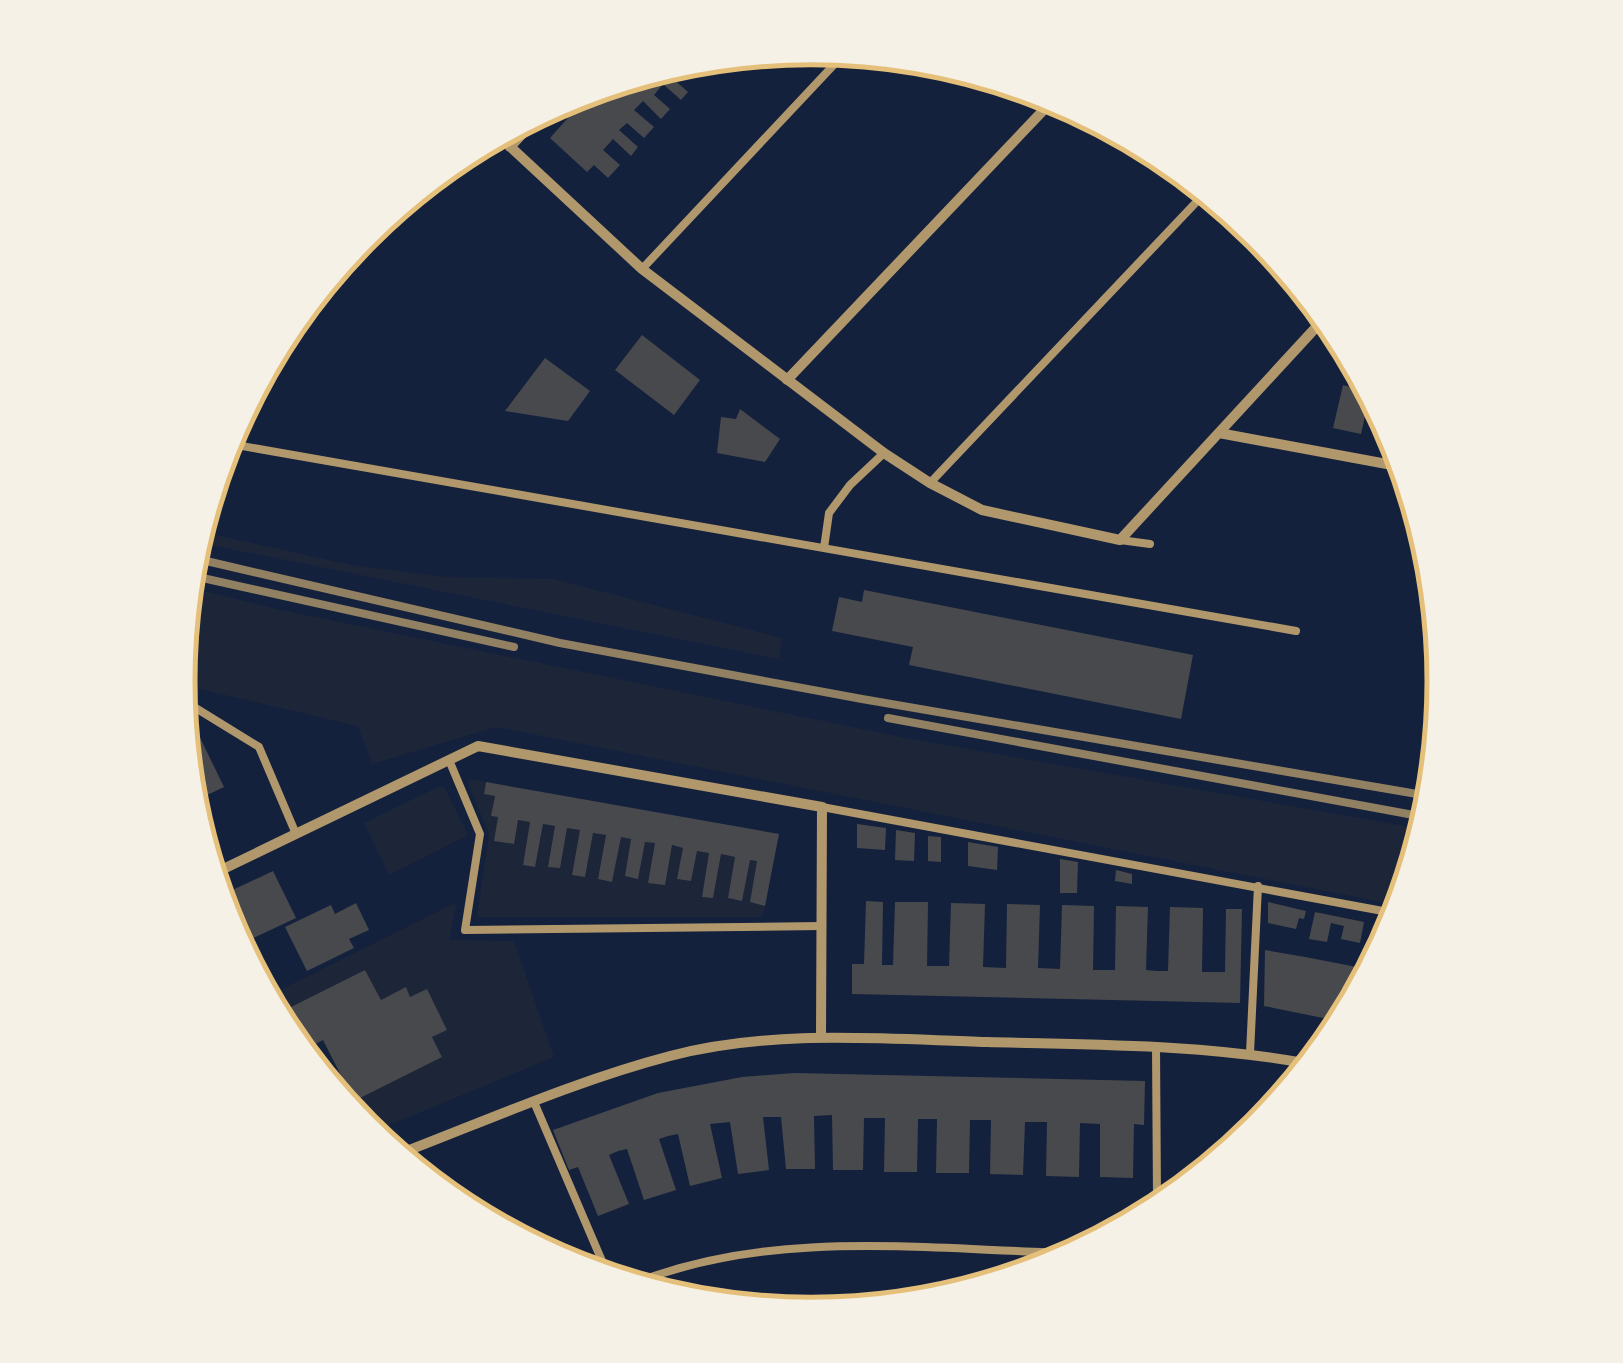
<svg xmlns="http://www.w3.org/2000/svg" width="1623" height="1363" viewBox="0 0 1623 1363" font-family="'Libre Baskerville',serif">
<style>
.green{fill:#1d2539}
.building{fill:#48494c}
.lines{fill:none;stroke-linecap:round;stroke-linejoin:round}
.service{stroke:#b1986c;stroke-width:8}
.minor{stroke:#b1986c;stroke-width:10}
.rail{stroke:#918062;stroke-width:8}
.rim{fill:none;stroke:#e5c07b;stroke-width:5}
</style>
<rect width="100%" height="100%" fill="#14213d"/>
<path class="green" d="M207,533l144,32 96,12 106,2 229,59 -3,21 -574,-115z
M196,589l85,21 625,128 510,90 -15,78 -905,-179 -124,37 -14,-38 -180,-42z
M469,779l17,3 -2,12 11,2 -3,20 6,1 -4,24 19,3 5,-24 12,2 -7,43 12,1 8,-42 12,2 -6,41 18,-39 13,2 -7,45 12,2 8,-44 13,2 -8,44 13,3 10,-45 10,2 -6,37 13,2 7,-36 38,6 -5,31 13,2 6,-30 12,2 -7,44 11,1 8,-44 14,3 -7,41 14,3 8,-41 7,1 -7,41 15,4 -2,11h-286l12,-83 -21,-50z
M440,786l4,1 24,48 -79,40 -25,-52z
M457,902l-8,38 65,1 40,116 -167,69 -31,-6 -10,-16 96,-48 -10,-19 15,-7 -20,-40 -17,7 -5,-9 -24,12 -16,-30 -78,39 -9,-18z"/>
<path class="building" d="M670,76l18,16 -7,8 -18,-16 -9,11 16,14 -9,10 -18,-18 -9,9 20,17 -10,11 -17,-15 -8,7 19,17 -7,9 -18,-17 -10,11 17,15 -12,13 -14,-13 -7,7 -37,-34 42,-47z
M642,335l58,45 -26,35 -59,-45z
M545,358l45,33 -22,30 -63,-10z
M1356,378l26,38 -16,-4 -5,22 -28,-6 10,-43 11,3z
M740,409l40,30 -15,23 -48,-9 4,-36 15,2z
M864,590l329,65 -12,64 -272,-54 4,-18 -81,-16 7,-34 23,5z
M190,717l34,70 -23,11 -16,-79z
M486,782l293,52 -14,72 -15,-4 7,-41 -7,-1 -8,41 -14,-3 7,-41 -14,-3 -8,44 -11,-1 7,-44 -12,-2 -6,30 -14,-2 6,-31 -11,-3 -7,40 -17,-2 7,-40 -10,-1 -7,37 -13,-3 6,-37 -10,-2 -9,45 -14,-3 8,-44 -13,-2 -8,44 -13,-2 8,-45 -13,-2 -7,40 -12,-1 7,-41 -12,-2 -8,43 -12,-2 7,-43 -12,-2 -4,24 -20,-3 4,-24 -7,-1 4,-20 -11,-2z
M857,824l29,4 -1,22 -28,-2z
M896,830l19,3 -1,28 -19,-1z
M928,836l13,1v25l-13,-1z
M968,842l30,5 -1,23 -29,-4z
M1060,859l18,3 -1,31h-17z
M1116,870l16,4v10l-17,-3z
M273,871l23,47 -49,23 -23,-47z
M866,901l17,1 -1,63h11l2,-63h33l-1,64h22l2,-63 34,1 -2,63 23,1 1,-64 33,1 -2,63 22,1 2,-64 32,1 -1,64h22l1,-64 32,1 -2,63 11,1h11l2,-64 33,1 -1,64h23l1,-63h16l-2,94 -388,-9v-30h12z
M1268,902l38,9 -2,8 -5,-1 -3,11 -28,-6z
M356,903l13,27 -20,9 5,9 -47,23 -22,-44 46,-22 4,9z
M1315,912l49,10 -4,21 -19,-4 3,-13 -13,-3 -4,19 -18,-3z
M1265,950l40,7 62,12 -34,51 -69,-14z
M365,970l16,30 25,-13 4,10 17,-8 20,41 -15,7 10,20 -88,44 -31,-61 -15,8 -21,-39z
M794,1073l351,8 -1,44 -10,-1 -1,54 -33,-1v-53l-20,-1 -1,54 -33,-1 1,-54h-22l-2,53 -33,-1 1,-54h-21l-1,53h-33l1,-54h-19l-1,53h-33l1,-54h-21l-1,52h-30l-1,-55 -18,1 1,53h-29l-5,-52h-18l6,53 -31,4 -8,-52 -20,2 12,54 -32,8 -12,-52 -10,2 -9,3 17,51 -32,10 -17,-51 -9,2 -9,4 20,49 -31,12 -20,-49 -9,3 -16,-40 105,-37 84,-16z"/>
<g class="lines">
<path class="service" d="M642,269l202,-215
M225,443l1071,188
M930,483l273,-288
M1120,540l30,4
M824,548l5,-35 21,-28 34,-32
M181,699l78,48 37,87
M449,760l31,74 -15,96 356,-4
M822,807l577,107
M1156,1046l1,153
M1250,1053l8,-167
M534,1102l74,173
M640,1281c140,-53 289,-31 435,-28"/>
<path class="minor" d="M503,140l139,129 242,184 46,30 52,27 138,30 200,-217
M510,147l29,-31
M787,380l269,-283
M1219,433l184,34
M215,873l263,-127 344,61 -1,230
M399,1154c89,-34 179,-74 271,-98 103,-27 212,-17 317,-14 106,3 213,2 317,21"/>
<path class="rail" d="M202,560l358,83 302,56 561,96
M198,577l316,70
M888,718l531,98"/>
</g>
<path d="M0 0H1623V1363H0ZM195 681a616 616 0 1 1 1232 0a616 616 0 1 1-1232 0Z" fill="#f6f1e7" fill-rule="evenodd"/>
<path class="rim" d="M195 681a616 616 0 1 1 1232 0a616 616 0 1 1-1232 0Z"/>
</svg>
